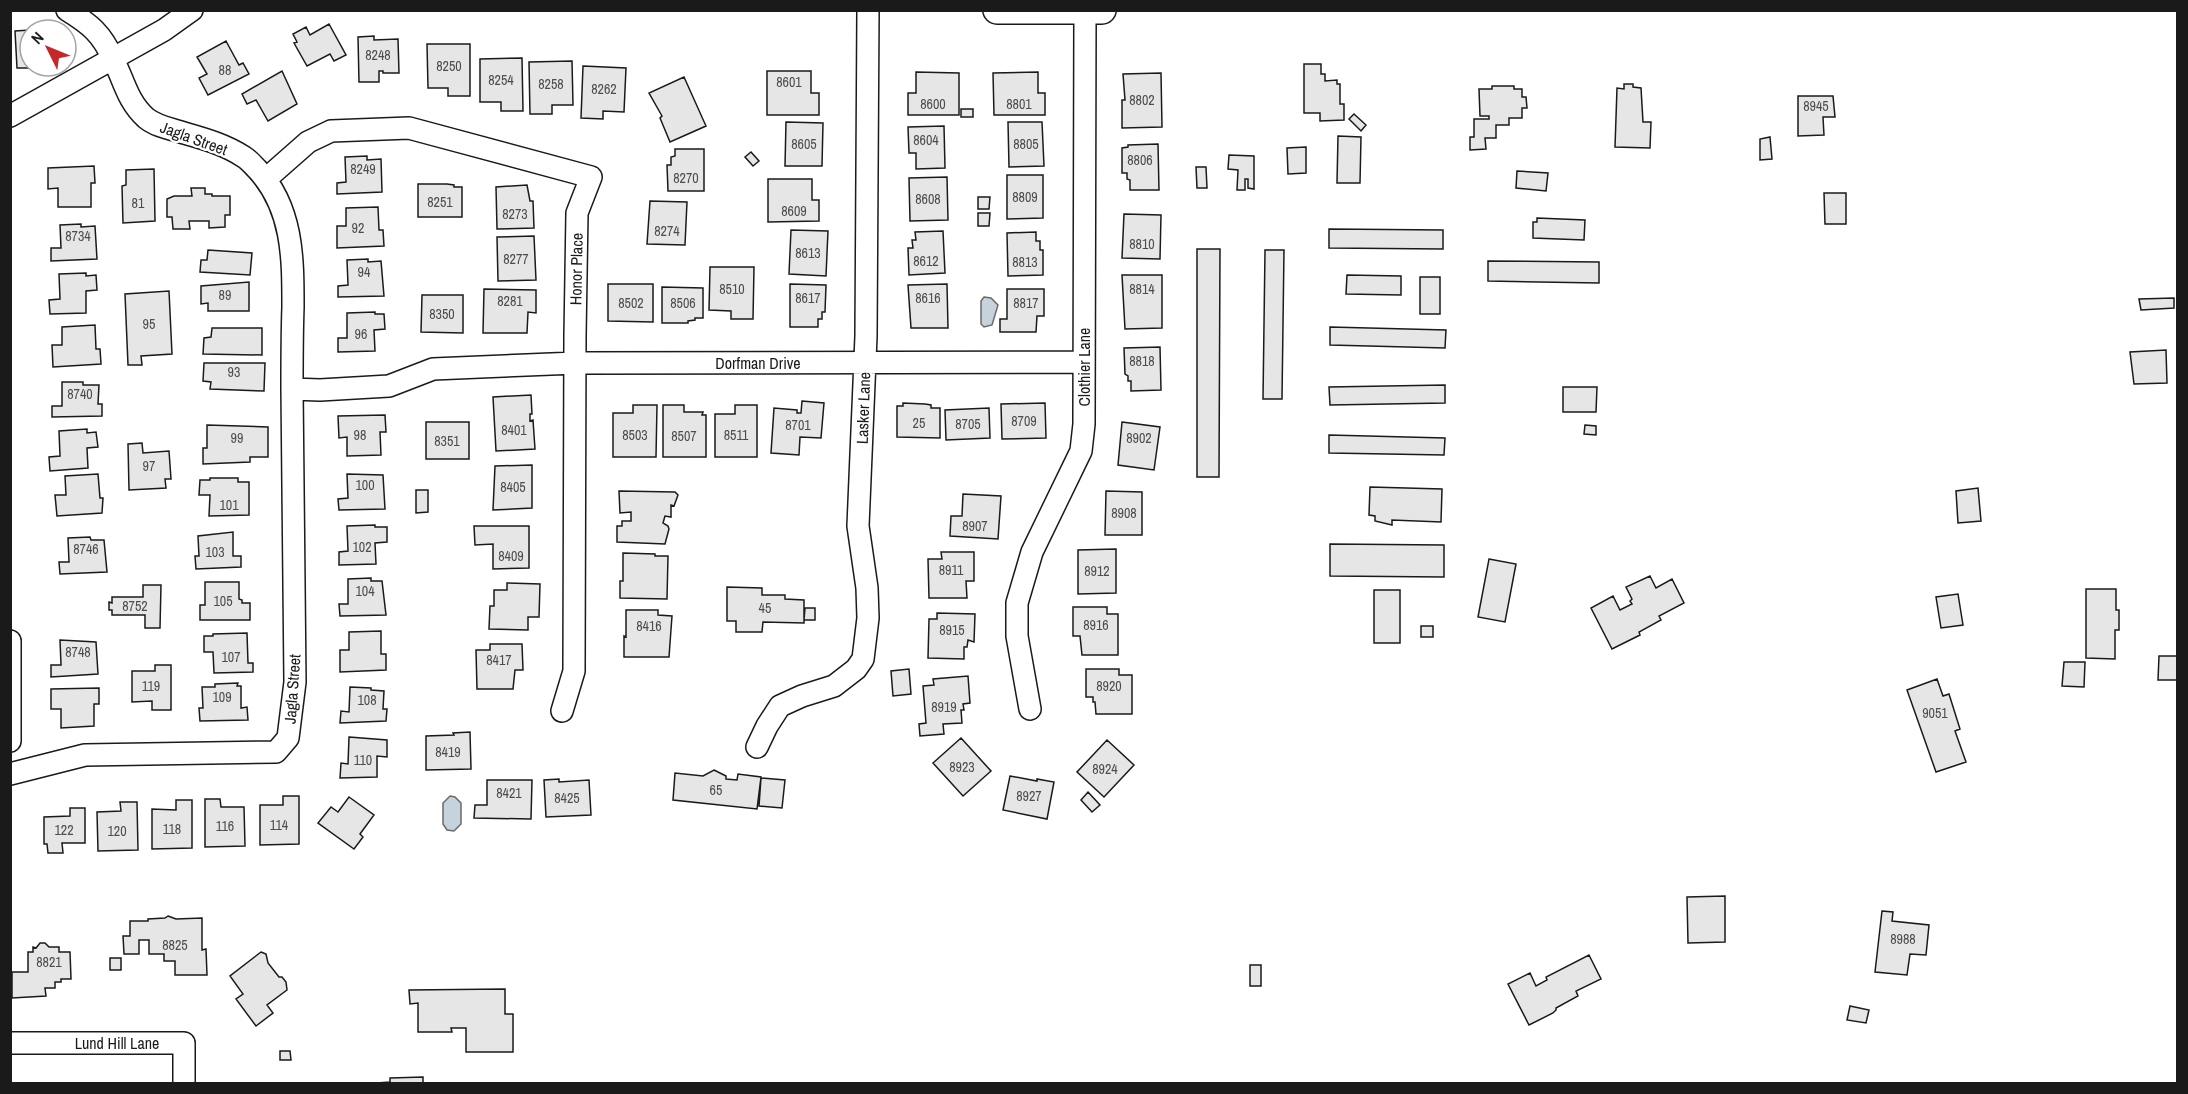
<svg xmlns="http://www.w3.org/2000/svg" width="2188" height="1094" viewBox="0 0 2188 1094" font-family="'Archivo Narrow',sans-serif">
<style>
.water{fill:#c6d2dc;stroke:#6a6a6a;stroke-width:1.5}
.building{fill:#e6e6e6;stroke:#1a1a1a;stroke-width:1.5}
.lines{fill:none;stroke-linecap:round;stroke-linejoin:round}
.minor-casing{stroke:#1a1a1a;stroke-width:24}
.major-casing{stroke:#1a1a1a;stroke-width:30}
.minor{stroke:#fff;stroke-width:21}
.major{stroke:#fff;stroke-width:27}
.labels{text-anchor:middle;stroke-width:4.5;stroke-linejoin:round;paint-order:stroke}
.number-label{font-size:14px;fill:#4d4d4d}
.street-label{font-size:16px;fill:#1a1a1a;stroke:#fff}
</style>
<rect width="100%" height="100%" fill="#fff"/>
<path class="water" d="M984,297l7,1 7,7 -6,20 -8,2 -3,-3v-23z
M450,796l5,1 6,6v21l-7,7 -7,-1 -4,-6v-21z"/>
<path class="building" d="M329,24l17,31 -12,6 -4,-7 -23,12 -13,-23 3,-1 -4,-8 13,-7 4,8z
M30,30l1,38h-14l-2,-37z
M374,36v4l24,-1 1,34h-16v-2h-4v11h-20l-1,-45z
M226,41l13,24 4,-2 6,11 -41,21 -9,-17 8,-4 -10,-17z
M427,44h43v52h-22v-8h-20z
M522,58l1,53h-22v-9h-21v-43z
M572,61l1,44h-21v9h-22l-1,-52z
M1304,64h17v10h4v7l12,-1v4h3v20h4v16l-24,1v-8h-16z
M583,66l43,2 -2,44 -21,-1v8l-22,-1z
M282,71l15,33 -29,17 -12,-21 -9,4 -5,-10z
M767,71h44v22h8v22h-52z
M916,72l43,1v42h-51v-22h8z
M1038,72v21h7v22h-51l-1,-42z
M1161,73l1,54 -40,1v-28h3l-2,-26z
M684,77l22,49 -36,16 -10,-24 2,-2 -13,-23z
M1624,84h9v3l8,1 2,34h8l-1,26 -35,-1 2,-59 7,1z
M1492,86h22v3h8v8h4l1,11h-5v10h-13v7h-13v13h-11l1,11 -16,1v-13h4v-18h15v-3h-9l-1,-27h13z
M1798,96h35l2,21h-12l1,18 -26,1z
M961,109h12v8h-12z
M1354,114l12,11 -5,6 -12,-12z
M786,122l37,1 -1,43h-37z
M1008,122h34l2,44 -35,1z
M944,126l1,42 -29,1v-16h-7l-1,-26z
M1338,136l23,1 -1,46h-23z
M1770,137l2,22 -12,1v-21z
M1158,144l1,46h-29v-10l-3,-1v-6h-5v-25l6,-1v-2z
M1306,147v26l-18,1 -1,-26z
M675,149h29v42h-36l-1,-26h4v-8l4,-1z
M751,152l8,9 -6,5 -8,-9z
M1229,155l25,1v33l-6,-1v-9h-3v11h-8l1,-20 -10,-1z
M367,156v4l14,-1 1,33 -45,2v-11l9,-1 -1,-25z
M94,166l1,17h-4v24h-33v-19l-10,1v-21z
M1196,167h10l1,21h-10z
M154,169l1,52 -32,2 -1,-37 4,-1v-15z
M1517,171l31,2 -2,18 -30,-3z
M1007,175h36v43l-36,1z
M947,177l1,43 -38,1 -1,-43z
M768,179h44v21h7v21l-51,1z
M418,184h29l7,1v2h8v30h-44z
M527,185l3,16h3l1,27 -37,1 -1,-42z
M191,188h14v6h7v2h18v19h-5v12l-16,1v-7h-20l1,8h-17l-1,-12h-5v-18l7,-3h18z
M1824,193h22v31h-21z
M978,197h12l-1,12h-11z
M650,201l37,1 -2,43 -38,-1z
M378,207l1,23h4l1,16 -47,2v-22h9v-18z
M978,213h12l-1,13h-11z
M1124,214l37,1 -1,44 -38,-1z
M1537,218l48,2 -1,20 -51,-2v-16h4z
M81,224v3l14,-1 2,33 -46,2v-13h10l-1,-23z
M1329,229l114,1v19l-114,-1z
M791,230l37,1 -2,45 -37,-2z
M943,231l2,42 -36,2 -1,-27h5l-1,-8h4l-1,-8z
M1036,232v9h4v9h3v25l-35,1 -1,-43z
M534,236l2,44 -38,1 -1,-44z
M1197,249h23l-1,228h-22z
M208,250l44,3 -2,22 -50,-3 1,-12h6z
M1265,250h19l-2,149h-19z
M368,259v3l13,-1 3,35 -46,1v-11l10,-1 -1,-25z
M1488,261l111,1v21l-111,-2z
M710,267h44l-1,52h-22v-8l-22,-1z
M86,273v3l10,-1 1,15 -11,1v22l-36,1 -1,-14 11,-1 -1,-25z
M1122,275h40v53l-37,1z
M1347,275l54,1v19l-55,-1z
M1420,277h20v37h-20z
M249,282v29h-41v-8l-7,1v-18z
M608,284h45v38l-45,-1z
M790,284l36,1 -1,27h-3v7h-4v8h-28z
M947,284l1,44h-37l-3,-43z
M662,287l41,1v30h-8v2l-7,1v2h-26z
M484,289l52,1v23l-8,-1 -1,21h-44z
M1007,289h37v27h-7l-1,16h-36v-13h7z
M169,291l3,63 -31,2 1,9h-14l-3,-71z
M422,295h41v38l-42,-1z
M2174,298v10l-33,2 -2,-11z
M375,312v2h9l1,15 -11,1 1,21 -37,1v-14h9v-25z
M95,325l1,24h4l1,15 -48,3 -1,-22h10v-18z
M1330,327l116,3 -1,18 -115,-3z
M212,328h50v27l-59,-1 1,-16 7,-1z
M1160,347l1,43 -30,1v-10h-3v-5l-3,-2 -1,-26z
M2166,350l1,33 -33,1 -4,-32z
M204,363h61l-1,28 -54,-2 1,-7 -8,-1z
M62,382h21v3h16l-1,19h4v12l-50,1v-11h10z
M1445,385v18l-115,2 -1,-18z
M1563,387h34l-1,25h-33z
M531,395l1,19h-2v7l3,-1 2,29 -39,2 -3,-54z
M802,401l22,2 -3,35 -21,-1 -1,18 -28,-2 3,-45 23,2v3h4z
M903,403l22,1 6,1v3h9v30l-43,-1v-31h6z
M1045,403l1,35 -44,1 -1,-35z
M633,405h24l-1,52h-43v-44h20z
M663,405h21v7h19l-1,3h4v42h-43z
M735,405h22v52h-42v-43h20z
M989,408l1,30 -44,2 -1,-30z
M385,415l1,17h-6l1,23 -34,1v-19l-8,1 -1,-22z
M426,422h43v37h-43z
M1122,422l38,5 -6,43 -36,-5z
M207,425l61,2v30h-18v5l-47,2v-16h4z
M1585,425l11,1v9l-12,-1z
M87,429v4l9,-1 2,15 -11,1 1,20 -38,3 -1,-14 11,-1 -1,-25z
M1329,435l116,3 -1,17 -115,-2z
M142,443l1,10 26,-2 2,28h-6l1,9 -37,2 -1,-46z
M532,465v43l-39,2 2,-44z
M98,474l2,24h3l-1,15 -45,3 -2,-21h11l-1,-19z
M347,474l36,1 2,34 -46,1 -1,-11 10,-1z
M210,478h28v4h11v33l-40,1 1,-21h-11l1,-15h10z
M1370,487l72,2 -1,33 -49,-2v5l-17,-4v-5l-6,-1z
M1978,488l3,33 -23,2 -2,-32z
M416,490h12v22l-12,1z
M619,491l56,1 3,3 -4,11 -3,-1v12l-6,-1 -2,7 5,3 1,3 -4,15 -48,-2v-16h5v-5h9v-9l-11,1z
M1106,491l36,1v43h-37z
M963,494l38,2 -3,43 -48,-3 1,-20h11z
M375,525v2h12v15l-12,1 1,21 -37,1v-13l9,-1 -1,-25z
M474,526h55v42l-36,1v-25l-18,1z
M233,532v24h8v11l-45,2 -1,-13h4l-1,-20z
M90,537l1,3h13l3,32 -47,2 -1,-12h10l-1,-24z
M1330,544l114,1v32l-114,-1z
M1116,549v44l-38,1v-44z
M941,552h33v29h-8l1,17h-38l-1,-39h14z
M623,553l32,1v2h13l-1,43 -47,-1v-17h3z
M1489,559l27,5 -11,58 -27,-5z
M1650,576l6,12 16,-9 12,24 -25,13 2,4 -22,12 1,3 -28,14 -21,-41 22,-12 7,14 12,-6 -2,-3 2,-2 -6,-12z
M371,578v3h11l4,34 -46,1 -1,-12h9v-25z
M205,582h34v17l3,1v3h8v17h-50v-15h5z
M507,583l33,1 -1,33h-11v13l-39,-1 1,-23h4v-16h13z
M143,585h18l-1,43h-15v-13h-33v-5h-3v-8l3,1v-6h31z
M727,587l35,1v7h23v4l19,1v23l-41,-1 -1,10h-26v-11h-9z
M2086,589h30v21h3v20h-4v29l-29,-1z
M1374,590h26v53h-26z
M1958,594l5,31 -22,3 -5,-31z
M1073,607h34v7h11v41h-36l-2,-19h-7z
M805,608h10v12h-11z
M626,610h32v5l14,1 -3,41h-45v-21l2,1z
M937,613l38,1 -1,28 -6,-2 -1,7h-3v12l-36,-1 1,-39h8z
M1421,626h12v11h-12z
M381,631v23h5v16l-46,2v-22h9v-18z
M247,633l1,30h5v9l-39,1 -1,-21h-9v-16h9v-2z
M60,640l36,2 2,32 -47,3v-12h10z
M490,644h32l1,26h-8l-2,19h-36l-1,-39h14z
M2159,656h19v24h-20z
M2064,662h21l-1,25 -22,-1z
M155,665h16v45h-19v-9l-20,1v-31h23z
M909,669l2,25 -18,2 -2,-25z
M1086,669h33v6h13v39h-36l-1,-12h-2v-5h-7z
M968,676l2,27 -7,1 1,6h-3l1,13 -19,1 1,10 -24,2 -1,-12 7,-1 -3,-37 11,-1 -1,-6z
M1937,679l6,17 6,-2 11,35 -5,2 11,31 -30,10 -29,-82z
M238,683l-1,3h4v22l6,-1 1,13 -48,1 -1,-13h4l-1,-21h13v-3z
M350,687l21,1v2l13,1 -1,18h4l-1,12 -46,2 1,-12 8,1z
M99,688v16h-5v22l-33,2v-19h-10v-20z
M470,732l1,37 -45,1v-34l28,-1 -1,-2z
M349,737l38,3v17l-10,-1v21l-37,1 1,-15 7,1z
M961,738l30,33 -28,25 -30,-33z
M1107,740l27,25 -30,32 -27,-25z
M714,770l12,6v3l11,1 1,-6 23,3 -4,32 -84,-9 2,-27 28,3z
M1010,776l27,5v-2l17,3 -7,37 -44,-9z
M761,778l24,2 -3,28 -23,-2z
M559,779v3l30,-2 2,35 -45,2 -2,-37z
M487,780h45l-1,39 -57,-1 1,-13h12z
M1088,792l12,13 -8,7 -11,-12z
M283,796h16v48l-39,1v-40h23z
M349,797l25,18 -14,19 3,3 -9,12 -36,-26 13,-16 7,5z
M205,799h15l1,8h23l1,39 -40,1z
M176,800h16v48l-40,1v-40l24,1z
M120,802h17l1,48 -40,1 -1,-39 24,-1z
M70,808h15v35h-23l1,10h-15l-1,-9h-3v-27l26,-1z
M1725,896v46l-37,1 -1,-46z
M1882,911l11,1 -1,9 37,4 -3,30 -16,-1 -3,21 -32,-3z
M168,916l8,3 26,-1v32l4,-1 1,26h-32v-14h-11v-7h-15v-14h-10v14h-15l-1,-18h7v-15h18v-2l17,-1z
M40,943h5l4,4h10v5h11l1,27h-10v3h-6v6h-10l1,8 -34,2v-26h16v-20h5v-5l3,1z
M261,952l5,2 2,9 11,14h3l4,5 1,8 -20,15 6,8 -17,13 -20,-27 7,-5 -13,-18z
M1589,955l12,24 -25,12 2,5 -22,12v2l-3,3 -24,12 -21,-41 22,-11 6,13 11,-6 -1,-3z
M110,958h11v12h-11z
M1250,965h11v21h-11z
M505,989v25h8v38h-47v-24h-15l1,4h-34v-29l-8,1 -1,-14z
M1850,1006l19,4 -3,13 -19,-3z
M280,1051h10l1,9h-11z
M423,1077v7h-60l27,-2v-4z"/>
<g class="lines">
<defs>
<path id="minor" d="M67,10c23,14 35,24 46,49 11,21 14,42 33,59 11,9 26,11 38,15 21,6 42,12 60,24 5,3 9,8 13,12 36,39 36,88 36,138 -1,27 -1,55 -1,82
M10,116l154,-86 28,-20
M266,179l42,-37 23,-11 78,-3 182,49 -14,36 -2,123 -1,335 -12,40
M10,641v100
M1030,709l-13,-73v-33l15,-51 49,-101 3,-27 1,-413
M757,747l10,-21 13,-20 22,-10 32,-10 22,-17 7,-10 5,-41 -1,-30 -9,-62 8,-190 2,-326
M10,774l75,-19 191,-3 12,-14 7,-56 -3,-293 28,1 69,-4 44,-17 143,-6 508,-1
M10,1043h174v41"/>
<path id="major" d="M997,10h105"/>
</defs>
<use href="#minor" class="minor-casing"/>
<use href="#major" class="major-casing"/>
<use href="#minor" class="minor"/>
<use href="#major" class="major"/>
</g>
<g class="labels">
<g class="number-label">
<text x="378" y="60">8248</text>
<text x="449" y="71">8250</text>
<text x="225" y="75">88</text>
<text x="501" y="85">8254</text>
<text x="789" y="87">8601</text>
<text x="551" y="89">8258</text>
<text x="604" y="94">8262</text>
<text x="1142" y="105">8802</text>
<text x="933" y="109">8600</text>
<text x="1019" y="109">8801</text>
<text x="1816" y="111">8945</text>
<text x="926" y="145">8604</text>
<text x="804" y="149">8605</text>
<text x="1026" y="149">8805</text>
<text x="1140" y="165">8806</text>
<text x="363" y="174">8249</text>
<text x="686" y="183">8270</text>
<text x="1025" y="202">8809</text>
<text x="928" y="204">8608</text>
<text x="440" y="207">8251</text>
<text x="138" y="208">81</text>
<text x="794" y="216">8609</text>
<text x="515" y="219">8273</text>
<text x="358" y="233">92</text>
<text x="667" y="236">8274</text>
<text x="78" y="241">8734</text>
<text x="1142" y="249">8810</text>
<text x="808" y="258">8613</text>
<text x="516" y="264">8277</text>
<text x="926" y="266">8612</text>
<text x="1025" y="267">8813</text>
<text x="364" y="277">94</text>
<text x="732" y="294">8510</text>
<text x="1142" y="294">8814</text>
<text x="225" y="300">89</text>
<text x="808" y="303">8617</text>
<text x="928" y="303">8616</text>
<text x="510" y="306">8281</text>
<text x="631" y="308">8502</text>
<text x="683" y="308">8506</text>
<text x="1026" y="308">8817</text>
<text x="442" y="319">8350</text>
<text x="149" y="329">95</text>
<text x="361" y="339">96</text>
<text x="1142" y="366">8818</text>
<text x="234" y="377">93</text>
<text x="80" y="399">8740</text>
<text x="1024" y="426">8709</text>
<text x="919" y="428">25</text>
<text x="968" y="429">8705</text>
<text x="798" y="430">8701</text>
<text x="514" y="435">8401</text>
<text x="360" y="440">98</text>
<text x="635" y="440">8503</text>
<text x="736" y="440">8511</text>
<text x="684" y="441">8507</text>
<text x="237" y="443">99</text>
<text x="1139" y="443">8902</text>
<text x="447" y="446">8351</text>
<text x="149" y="471">97</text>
<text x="365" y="490">100</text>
<text x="513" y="492">8405</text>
<text x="229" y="510">101</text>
<text x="1124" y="518">8908</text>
<text x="975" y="531">8907</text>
<text x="362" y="552">102</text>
<text x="86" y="554">8746</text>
<text x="215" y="557">103</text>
<text x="511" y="561">8409</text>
<text x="951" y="575">8911</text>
<text x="1097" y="576">8912</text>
<text x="365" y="596">104</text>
<text x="223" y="606">105</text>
<text x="135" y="611">8752</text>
<text x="765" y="613">45</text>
<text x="1096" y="630">8916</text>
<text x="649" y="631">8416</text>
<text x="952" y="635">8915</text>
<text x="78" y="657">8748</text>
<text x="231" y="662">107</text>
<text x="499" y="665">8417</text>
<text x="151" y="691">119</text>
<text x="1109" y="691">8920</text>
<text x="222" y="702">109</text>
<text x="367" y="705">108</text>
<text x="944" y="712">8919</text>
<text x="1935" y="718">9051</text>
<text x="448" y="757">8419</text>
<text x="363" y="765">110</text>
<text x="962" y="772">8923</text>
<text x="1105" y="774">8924</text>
<text x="716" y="795">65</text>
<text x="509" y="798">8421</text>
<text x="1029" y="801">8927</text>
<text x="567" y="803">8425</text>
<text x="279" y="830">114</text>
<text x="225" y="831">116</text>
<text x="172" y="834">118</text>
<text x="64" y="835">122</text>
<text x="117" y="836">120</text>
<text x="1903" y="944">8988</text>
<text x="175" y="950">8825</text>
<text x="49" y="967">8821</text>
</g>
<g class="street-label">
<text transform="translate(194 138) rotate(20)" y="6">Jagla Street</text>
<text transform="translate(576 269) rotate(-89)" y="6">Honor Place</text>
<text x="758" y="369">Dorfman Drive</text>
<text transform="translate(1084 367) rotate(-90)" y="6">Clothier Lane</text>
<text transform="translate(863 408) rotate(-88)" y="6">Lasker Lane</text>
<text transform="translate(292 689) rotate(-86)" y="6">Jagla Street</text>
<text x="117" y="1049">Lund Hill Lane</text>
</g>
</g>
<rect width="2188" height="1094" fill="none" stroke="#1a1a1a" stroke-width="24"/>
<g transform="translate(48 48) rotate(313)"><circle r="28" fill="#ffffff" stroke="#a3a3a3" stroke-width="1.5"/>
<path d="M0-4.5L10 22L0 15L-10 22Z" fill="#c62828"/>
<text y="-9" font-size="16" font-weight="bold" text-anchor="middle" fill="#1a1a1a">N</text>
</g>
</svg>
